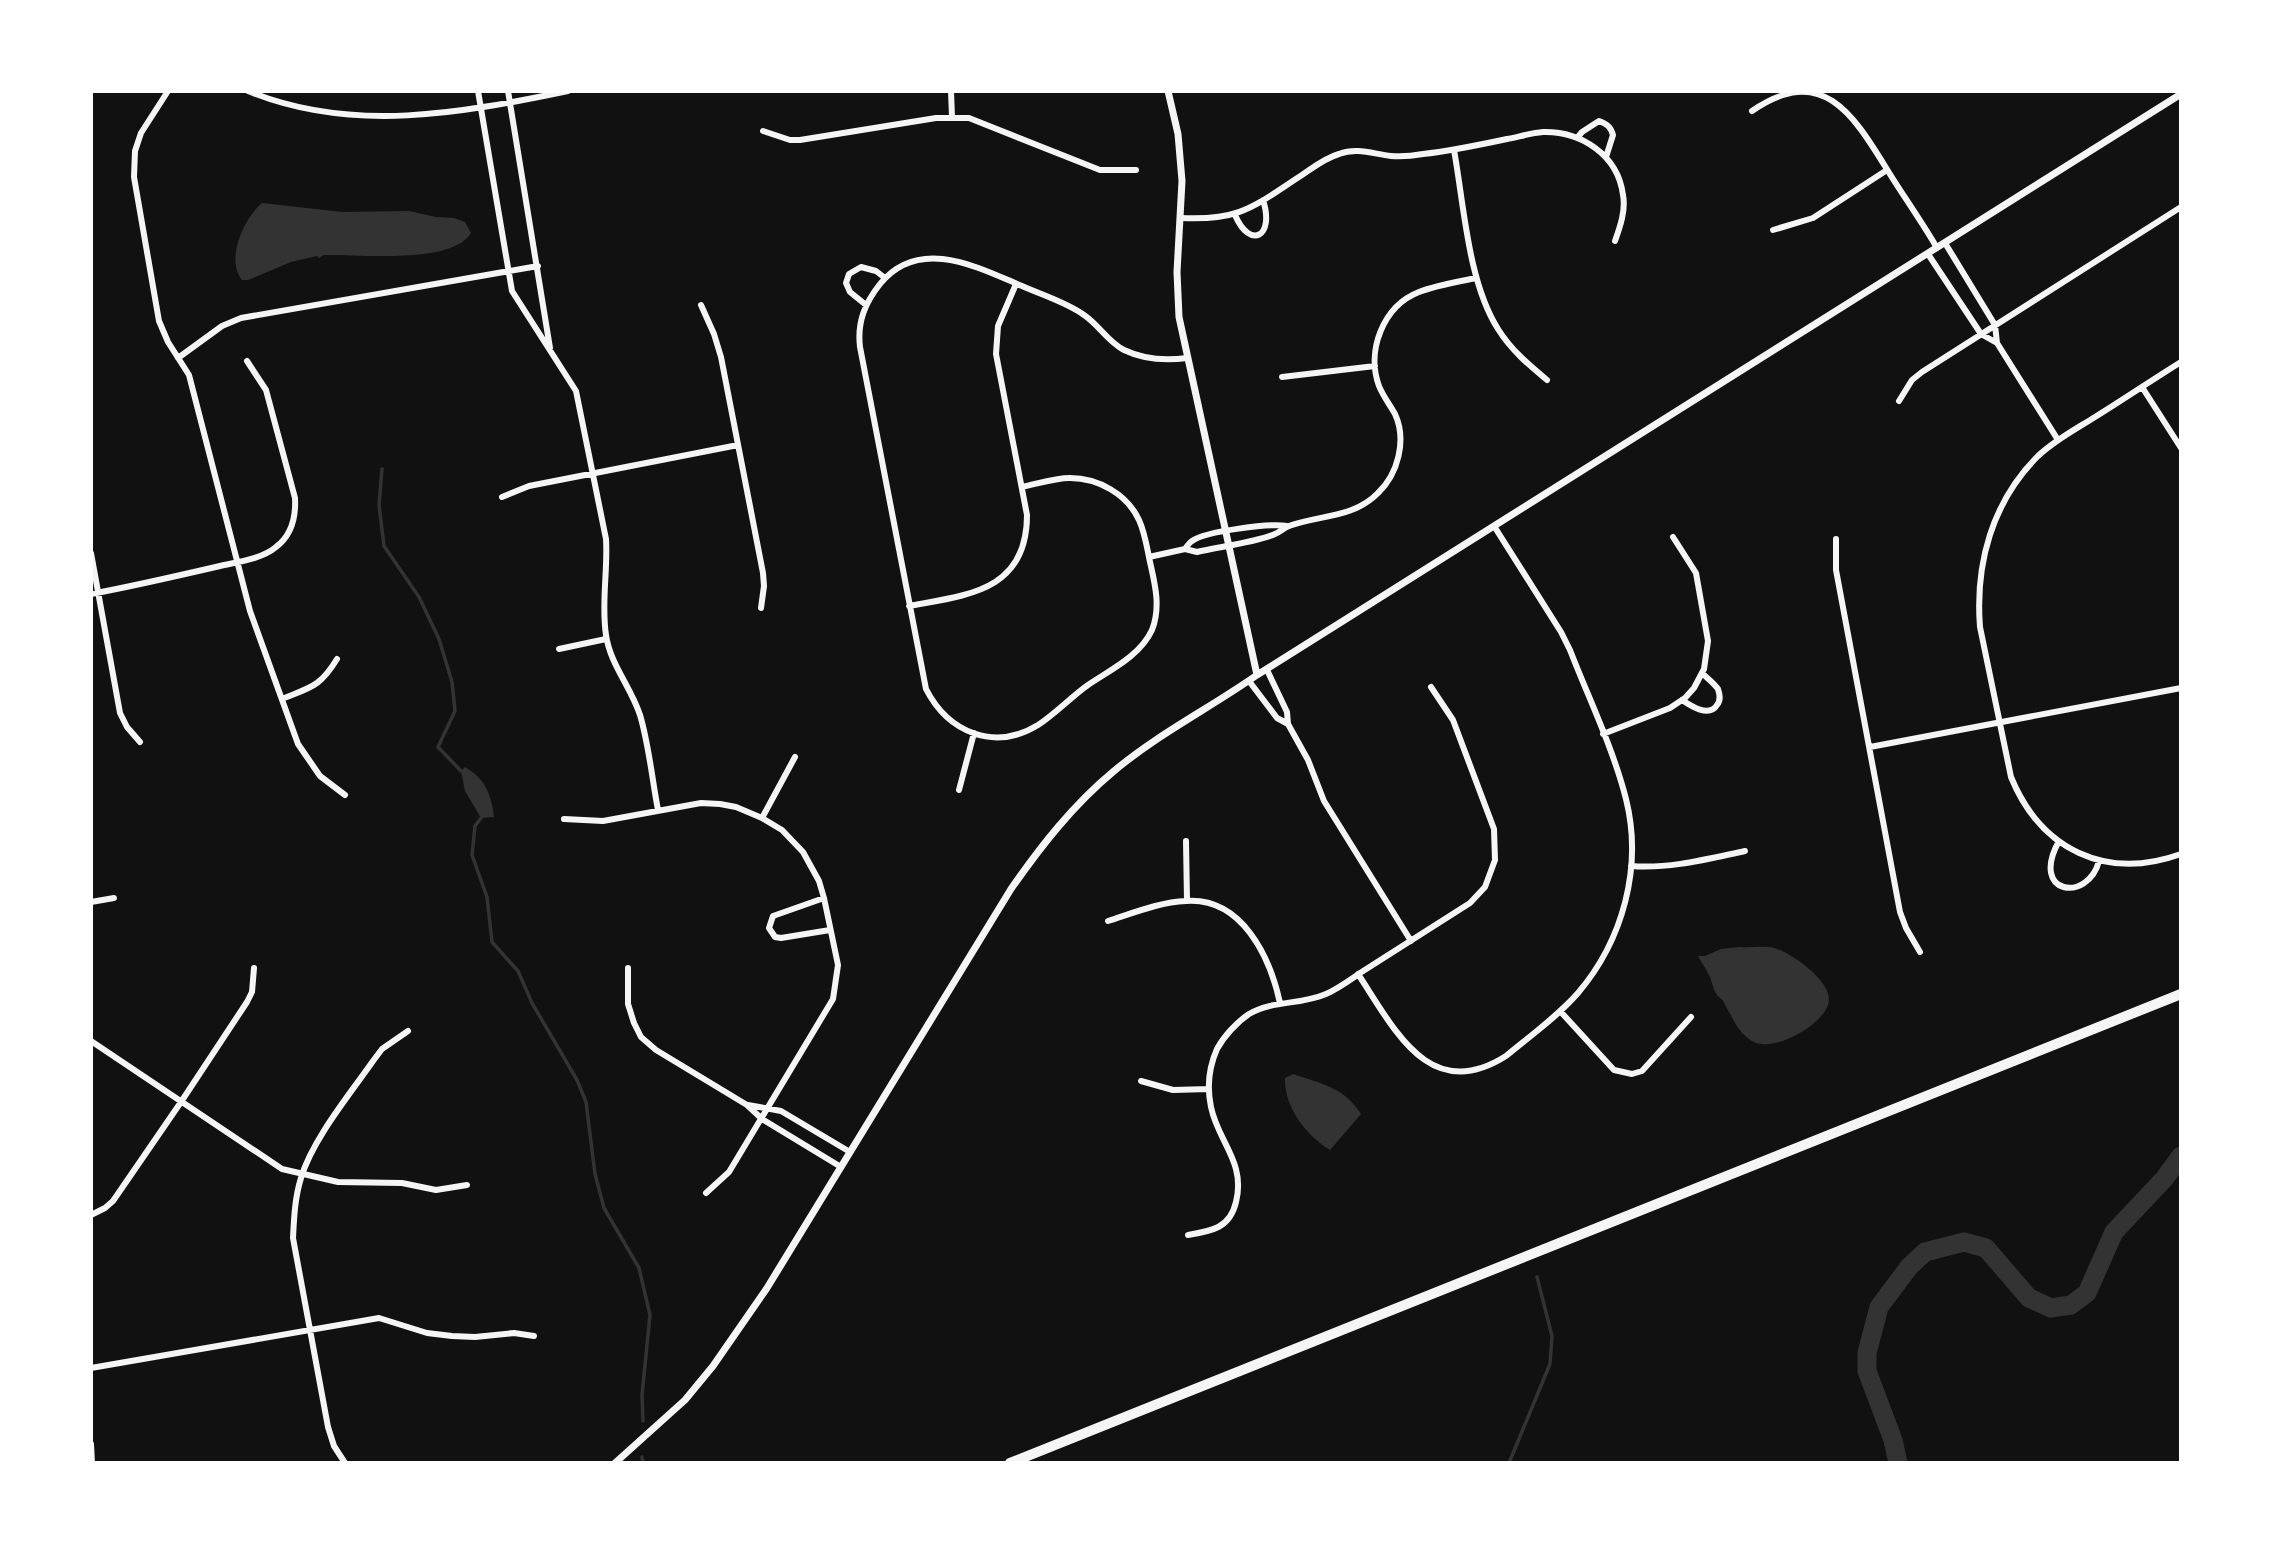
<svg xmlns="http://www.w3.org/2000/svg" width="2272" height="1554" viewBox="0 0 2272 1554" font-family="'Fira Sans Condensed',sans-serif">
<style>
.water{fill:#333}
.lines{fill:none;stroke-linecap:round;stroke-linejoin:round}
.stream{stroke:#333;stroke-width:3.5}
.river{stroke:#333;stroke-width:19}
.minor{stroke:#f5f5f5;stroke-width:6}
.tertiary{stroke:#f5f5f5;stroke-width:7}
.primary{stroke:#f5f5f5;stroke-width:10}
</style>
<rect width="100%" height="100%" fill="#111"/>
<path class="water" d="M262,203l80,9 67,-1 27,6 18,1 11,4 6,11c-19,32 -113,21 -147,22l-5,3 -2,-2 -26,6 -43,18h-6c-17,-21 2,-62 20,-77z
M465,767c20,11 27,29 29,50l-13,1 -16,-27 -4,-20z
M1740,947c12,1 26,-2 37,2 17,6 59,35 51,56 -7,21 -56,49 -76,36 -15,-9 -20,-25 -28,-38 -1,-4 -5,-5 -7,-8 -4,-6 -5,-14 -8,-20 -3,-7 -8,-13 -11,-19h7l16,-7z
M1293,1074c29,10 51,13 68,40l-31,36c-24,-15 -46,-43 -45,-72z"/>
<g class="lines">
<path class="stream" d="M382,469l-3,36 5,41 35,51 20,42 13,43 3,29 -17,36 23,24
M481,818l-6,8 -3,29 15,42 5,45 26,29 14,32 45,77 9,22 9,72 9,34 35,60 11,47 -8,80 1,26
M642,1457l1,6
M1509,1463l41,-99 2,-28 -15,-59"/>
<path class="river" d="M1898,1463l-5,-23 -26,-69v-18l12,-46 30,-40 16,-15 39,-10 22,6 43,50 22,10 20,-3 16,-12 27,-61 50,-53 17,-23"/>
<path class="minor" d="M168,91l-27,42 -6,18 -1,26 25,144 9,21 21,33 61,236 48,133 22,32 25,19
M248,91c104,43 214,22 320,0
M478,91l34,200 64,100 30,148c2,32 -5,64 0,96 4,29 25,52 34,80 9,30 12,64 18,95
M508,91l42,257
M951,91l1,26
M1752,111c71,-49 102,5 136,60 16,26 34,51 49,77
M763,131l27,9h10l136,-22h33l131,52h36
M1577,138l5,-6 17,-11c8,3 12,6 14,14l-7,22
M1454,150c10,55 14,132 44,179 13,21 31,36 49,51
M1235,215c15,35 40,22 28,-15
M1181,218c60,3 73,-12 121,-43 12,-8 23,-17 37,-21 18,-7 34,0 52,2 11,1 21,0 32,-2 28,-3 56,-9 84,-15 11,-2 24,-6 36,-7 38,-1 75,23 80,63 3,15 -3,32 -8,46
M1773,230l40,-12 74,-48
M1945,243l50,82 2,18
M1928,254l53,80 16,9 61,97
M701,305l13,29 7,23 42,216 1,13 -3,22
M866,305l-16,-13 -4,-9 3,-9 12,-7 15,4 9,7
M178,358l44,-32 19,-8 297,-52
M2181,362c-29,18 -57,37 -86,55 -19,12 -40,23 -57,39 -46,46 -63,108 -58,171l31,150c30,73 95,104 170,77
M1282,377l93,-11
M2142,387l39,61
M1899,401l13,-21 10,-8 259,-165
M1022,487c15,-3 32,-9 48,-9 28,0 57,16 69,42 6,13 8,28 11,42 5,22 11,45 2,68 -12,26 -42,40 -64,55 -17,12 -33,29 -50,40 -44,27 -90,7 -112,-36l-66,-342c-3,-25 5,-44 20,-63 39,-48 97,-17 142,2 20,9 44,16 62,29 15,10 24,27 40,35 21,10 41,11 63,8
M502,497l27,-11 209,-41
M1836,539v31l64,342 6,16 14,24
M1185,549c2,-3 4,-6 7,-8 14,-10 79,-18 95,-15
M91,553l29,160 7,14 13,15
M1149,557l36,-8 12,3c21,-5 60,-10 78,-18 5,-2 9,-6 14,-8 30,-11 65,-8 89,-33 20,-19 29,-53 17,-79 -5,-9 -12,-18 -16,-28 -13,-35 4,-80 40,-94 18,-7 38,-10 57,-14
M91,594c43,-8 86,-18 129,-28 17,-4 42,-7 56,-19 16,-12 20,-30 19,-49l-29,-108 -19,-29
M909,606c59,-11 118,-15 118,-91l-31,-161 2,-28 18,-42
M559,649l47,-10
M1267,670l20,42 1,12 20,36 16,41 87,140
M1249,681l28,37 11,6
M282,699c29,-12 38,-12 55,-40
M1682,700c9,6 27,18 35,5 4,-5 3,-10 1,-16 -4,-6 -11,-11 -16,-16
M1603,734l67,-26 15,-10 9,-10 10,-19 4,-28 -12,-68 -23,-36
M1870,747l311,-59
M959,790l15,-57
M762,818l33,-61
M564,819l39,2 98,-18 19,1 16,3 26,11 20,12 21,22 16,29 5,17 14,67 -5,34 -104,173 -23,21
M1186,841l1,60
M2059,841c-30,54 29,62 40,20
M1631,866c39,3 76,-7 114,-15
M824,898l-51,18 -4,12 6,9 6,1 49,-8
M91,902l23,-4
M1108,921c25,-8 52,-19 78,-20 56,-4 84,56 94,102
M628,968v36l6,19 7,14 15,13 91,55 15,14 79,48
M1358,974c36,54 71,131 148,82 24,-20 51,-39 72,-63 45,-53 65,-126 48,-194 -13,-51 -37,-100 -56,-149l-9,-18 -67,-106
M1560,1011l54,59 18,4 10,-3 49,-54
M91,1041l191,128 56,13 64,1 34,7 31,-5
M1141,1081l32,9 36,-1
M748,1105l33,6 69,41
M91,1215l14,-7 8,-7 68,-99 66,-100 5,-10 2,-24
M1188,1235c24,-4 42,-7 48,-33 10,-40 -18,-60 -25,-95 -4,-19 -2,-40 6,-58 7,-13 20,-27 32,-35 24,-14 52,-9 77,-20 16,-7 30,-19 45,-28 33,-21 66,-42 99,-63l15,-16 10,-27 -1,-31 -41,-109 -22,-33
M91,1368l288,-50 48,15 25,3 23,1 39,-4 20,3
M91,1444l1,19
M345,1463l-11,-17 -6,-19 -35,-189c1,-21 2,-41 8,-60 11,-38 49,-84 72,-117l9,-12 26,-18"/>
<path class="tertiary" d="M1168,91l10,43 4,47 -5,91 2,45 78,358
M615,1463l70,-63 28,-34 54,-78 244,-399c30,-43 62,-84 103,-118 44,-37 96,-63 143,-96l924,-581"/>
<path class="primary" d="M1010,1463l1171,-469"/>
</g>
<rect width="2272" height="1554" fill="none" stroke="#ffffff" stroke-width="186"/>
</svg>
